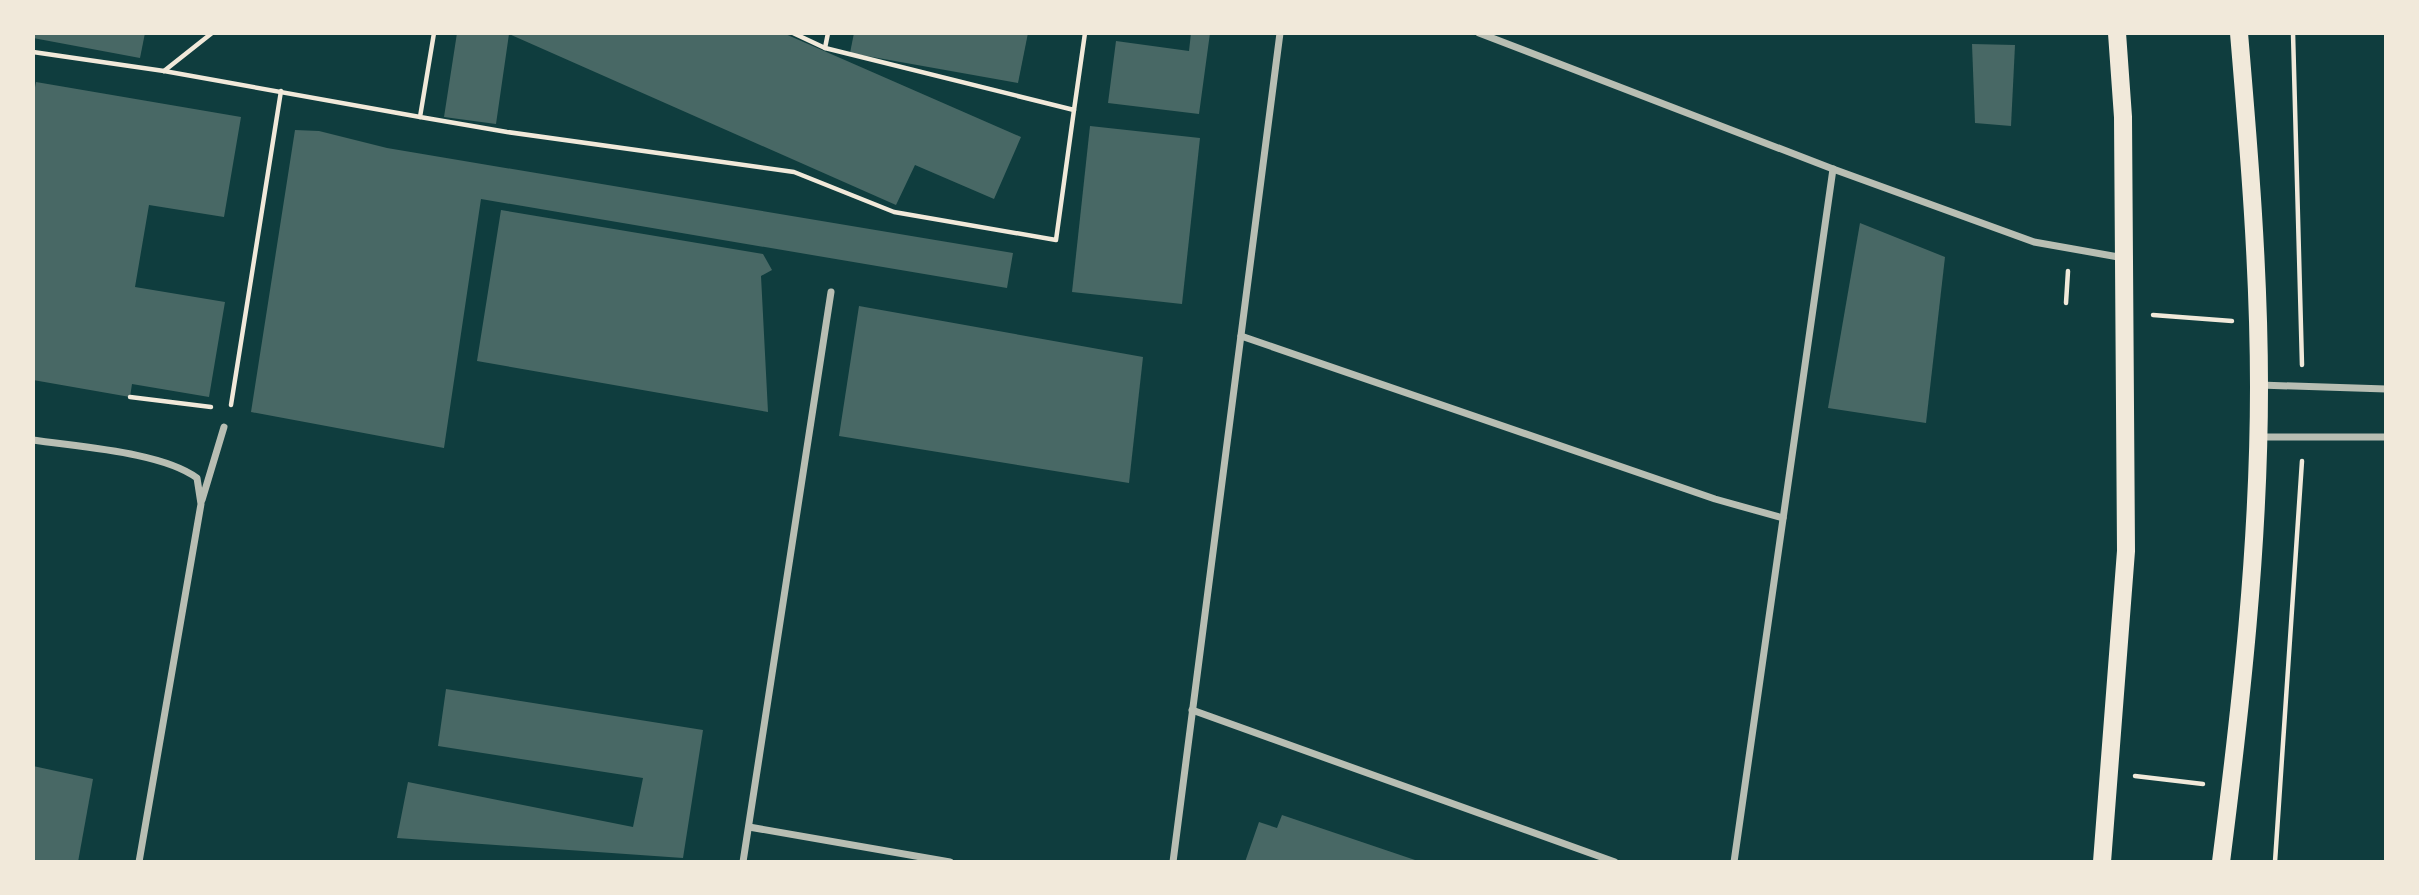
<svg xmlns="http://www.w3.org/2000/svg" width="2419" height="895" font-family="Jost,sans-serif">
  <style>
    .building { fill: #486865 }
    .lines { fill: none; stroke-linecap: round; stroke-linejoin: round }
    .path { stroke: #f1e9da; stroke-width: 4.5 }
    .minor { stroke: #b8beb3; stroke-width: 7 }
    .primary { stroke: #f1e9da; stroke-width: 18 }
  </style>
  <rect width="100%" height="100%" fill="#0f3d3e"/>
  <g class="building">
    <polygon points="33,33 145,33 140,58 33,38"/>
    <polygon points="457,33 783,33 1021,137 994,199 915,165 896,205 509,34 496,124 444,117"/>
    <polygon points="854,33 1028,33 1018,83 850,53"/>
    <polygon points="1191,33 1210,33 1199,114 1108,103 1116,41 1189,51"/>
    <polygon points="1972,44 2015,45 2011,126 1975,123"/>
    <polygon points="36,82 241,117 224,217 149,205 135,287 225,302 209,397 132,384 130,397 33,380 33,98"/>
    <polygon points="1090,126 1200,138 1182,304 1072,292"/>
    <polygon points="295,130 319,131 387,148 1013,253 1007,288 481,199 444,448 251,412"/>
    <polygon points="501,210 763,254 772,270 761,276 768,412 477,361"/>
    <polygon points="1860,223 1945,257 1926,423 1828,408"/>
    <polygon points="859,306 1143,357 1129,483 839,436"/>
    <polygon points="446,689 703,730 683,858 397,838 408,782 633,827 643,778 438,746"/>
    <polygon points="33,766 93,779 78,862 33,862"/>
    <polygon points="1282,815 1418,861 1418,862 1245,862 1259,822 1277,828"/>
  </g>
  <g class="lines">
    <g class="path">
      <polyline points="434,33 420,117 507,132 794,172 894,212 1056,240 1074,110"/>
      <polyline points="793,33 825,48 1074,110 1085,33"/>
      <polyline points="2293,33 2302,365"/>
      <polyline points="825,48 828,33"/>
      <polyline points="33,52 164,71 420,117"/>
      <polyline points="164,71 212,33"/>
      <polyline points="2066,303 2068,271"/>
      <polyline points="2153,315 2232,321"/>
      <polyline points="130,397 211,407"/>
      <polyline points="231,405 281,91"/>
      <polyline points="2135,776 2203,784"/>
      <polyline points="2275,862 2302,461"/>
    </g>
    <g class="minor">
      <polyline points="1479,33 1833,169 2034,242 2124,258"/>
      <polyline points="1241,336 1715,499 1783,518"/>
      <polyline points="2260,385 2386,389"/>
      <polyline points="2259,437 2386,437"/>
      <path d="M 33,440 C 79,447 162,452 197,478 L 201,504 L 139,862"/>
      <polyline points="202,500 224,427"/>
      <polyline points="1192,710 1615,862"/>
      <polyline points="749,827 950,862"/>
      <polyline points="743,862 831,292"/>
      <polyline points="1173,862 1280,33"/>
      <polyline points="1734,862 1833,169"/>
    </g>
    <g class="primary">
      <polyline points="2102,862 2126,551 2123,117 2117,33"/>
      <path d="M 2221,862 C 2241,705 2259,546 2259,387 C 2259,269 2249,151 2239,33"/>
    </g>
  </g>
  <rect width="2419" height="895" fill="none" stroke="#f1e9da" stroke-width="70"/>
</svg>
